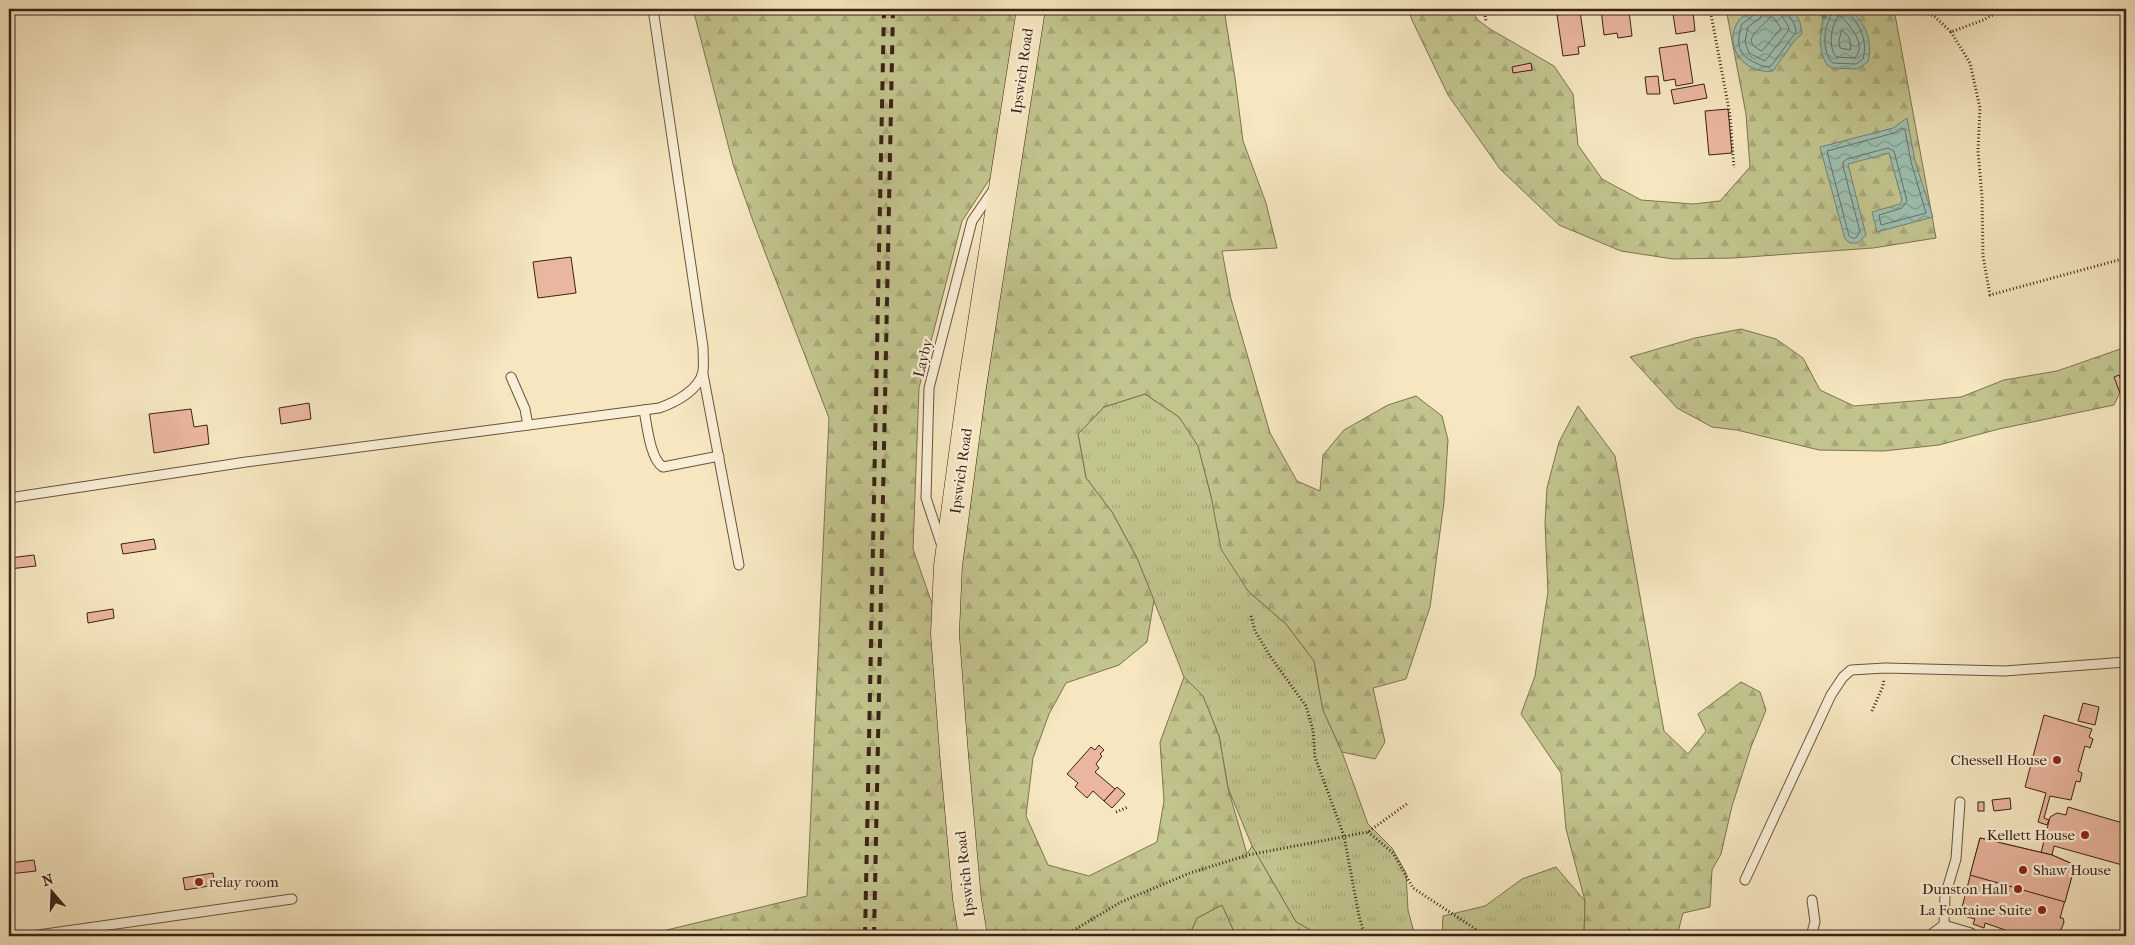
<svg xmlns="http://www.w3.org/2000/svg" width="2135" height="945" font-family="'IM FELL French Canon',serif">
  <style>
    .grass { fill: url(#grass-tufts); stroke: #7f7252 }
    .forest { fill: url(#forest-firs); stroke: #7f7252 }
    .water { fill: url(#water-waves); stroke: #768073 }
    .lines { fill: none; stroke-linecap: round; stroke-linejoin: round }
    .shore { stroke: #6c7064; stroke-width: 1 }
    .stream { stroke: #768073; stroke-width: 5 }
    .building { fill: #eab69f; stroke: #3c2116 }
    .service-casing { stroke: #6a5240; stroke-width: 11 }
    .trunk-casing { stroke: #3c2116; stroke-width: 29 }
    .path { stroke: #3c2116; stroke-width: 3; stroke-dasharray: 1 2.5; stroke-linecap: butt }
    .service { stroke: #f9efd6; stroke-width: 9 }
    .trunk { stroke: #f6e7c0; stroke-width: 28 }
    .rail { stroke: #3c2116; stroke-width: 4; stroke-dasharray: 9 9; stroke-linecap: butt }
    .poi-dot { fill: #8f2418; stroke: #f9efd6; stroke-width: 2 }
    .labels { text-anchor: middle; stroke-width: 4.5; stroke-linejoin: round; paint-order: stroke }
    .street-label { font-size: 15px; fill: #3c2116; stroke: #f9efd6 }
    .poi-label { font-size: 15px; fill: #3c2116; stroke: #f9efd6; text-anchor: end }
  </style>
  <defs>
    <pattern id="grass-tufts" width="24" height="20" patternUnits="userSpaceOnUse" patternTransform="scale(1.25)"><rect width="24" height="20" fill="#c2c48e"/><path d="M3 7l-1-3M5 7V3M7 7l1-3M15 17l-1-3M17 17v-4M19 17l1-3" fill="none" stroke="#a8a87a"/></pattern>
    <pattern id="forest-firs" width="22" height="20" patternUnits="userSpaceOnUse" patternTransform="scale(1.25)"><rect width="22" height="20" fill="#c2c48e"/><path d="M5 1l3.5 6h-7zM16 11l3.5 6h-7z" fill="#a8a87a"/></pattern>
    <pattern id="water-waves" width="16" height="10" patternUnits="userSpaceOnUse" patternTransform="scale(1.25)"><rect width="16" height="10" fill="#9dc0b1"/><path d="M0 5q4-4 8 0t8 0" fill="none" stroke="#819c8f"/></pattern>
  </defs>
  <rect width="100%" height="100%" fill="#f6e7c0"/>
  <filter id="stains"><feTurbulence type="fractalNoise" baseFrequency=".004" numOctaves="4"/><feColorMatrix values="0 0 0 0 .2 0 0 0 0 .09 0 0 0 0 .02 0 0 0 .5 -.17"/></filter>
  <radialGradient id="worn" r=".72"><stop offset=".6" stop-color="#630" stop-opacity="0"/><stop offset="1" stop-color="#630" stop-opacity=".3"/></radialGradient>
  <g class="grass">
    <polygon points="1145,394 1179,417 1198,445 1211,496 1248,591 1286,624 1314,661 1323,710 1342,752 1368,824 1392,848 1406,873 1408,910 1415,936 1321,936 1296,922 1252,846 1228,788 1219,736 1203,696 1184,677 1137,558 1112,512 1086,478 1078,434 1104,407"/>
    <polygon points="1556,867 1585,901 1584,936 1442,936 1443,916 1485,906 1522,879"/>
    <polygon points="1222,905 1236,936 1189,936 1197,918"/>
  </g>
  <g class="forest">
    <polygon points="693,9 1020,9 997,168 962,221 919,388 913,549 937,618 965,936 642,936 807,896 829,418 753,221 733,164"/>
    <polygon points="1041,9 1224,9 1235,78 1243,141 1266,203 1277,248 1222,251 1231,299 1270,433 1297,481 1320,491 1323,455 1344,430 1388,405 1416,396 1442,416 1448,440 1444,502 1430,607 1406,679 1373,688 1385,742 1375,759 1342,752 1323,710 1314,661 1286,624 1248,591 1221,549 1211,496 1198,446 1179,417 1145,394 1104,407 1078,434 1086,478 1112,512 1137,558 1154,600 1147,642 1119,665 1066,683 1049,714 1033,758 1026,816 1048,865 1089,876 1157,842 1164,801 1160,742 1184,677 1203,696 1219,736 1228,788 1247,854 1252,846 1296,922 1321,936 1236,936 1222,905 1197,918 1189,936 981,936 953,614"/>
    <polygon points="1408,9 1470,9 1479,21 1490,29 1554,66 1573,94 1578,145 1602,179 1641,200 1693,204 1720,201 1750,167 1746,114 1726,9 1894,9 1936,238 1873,248 1734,258 1673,259 1621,251 1559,225 1500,169 1448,95 1412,20"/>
    <polygon points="1741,329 1776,339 1803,358 1820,390 1854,406 1961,397 2004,380 2057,371 2126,347 2126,379 2114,405 1999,429 1939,445 1883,451 1819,450 1737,430 1712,427 1677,408 1630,357 1695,338"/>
    <polygon points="1578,406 1615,456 1664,731 1688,754 1706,731 1698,714 1741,682 1760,692 1766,710 1751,747 1732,806 1721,854 1712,870 1710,907 1683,913 1677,936 1584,936 1585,901 1566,829 1561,773 1521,714 1535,676 1548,592 1545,523 1547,488 1559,442"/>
  </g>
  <g class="water">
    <path d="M 1755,9 C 1767,9 1792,5 1798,18 C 1801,22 1801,29 1802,34 L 1795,40 L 1773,71 C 1745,75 1721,46 1739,20 C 1743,15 1750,12 1755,9 Z"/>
    <path d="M 1830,9 L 1849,9 C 1866,23 1873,41 1868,62 L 1857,69 L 1832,68 L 1827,65 L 1822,55 L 1820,41 L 1823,19 Z"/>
    <polygon points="1907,118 1915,161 1933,217 1877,232 1872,212 1900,204 1902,200 1889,153 1848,164 1866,235 1858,243 1850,243 1845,239 1820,147 1893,128"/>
  </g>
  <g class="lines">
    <g class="shore">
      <path d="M 1757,9 L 1755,14 L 1742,24 C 1736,43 1737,55 1756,63 C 1762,66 1765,68 1771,66 L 1796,32 C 1795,20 1787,16 1786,9"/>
      <path d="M 1763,9 L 1760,18 L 1748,27 L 1745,42 L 1749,53 L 1765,61 L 1789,30 C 1788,21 1780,18 1780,9"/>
      <path d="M 1834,9 C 1833,14 1831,15 1829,20 C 1823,32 1823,55 1833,63 L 1856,64 L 1863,59 C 1867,45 1863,30 1853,18 C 1849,14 1847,14 1846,9"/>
      <path d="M 1838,16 L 1841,16 C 1850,26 1867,44 1855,58 L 1836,57 C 1828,46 1831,27 1838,16 Z"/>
      <path d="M 1770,17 L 1773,17 L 1781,28 L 1762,51 C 1737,40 1763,28 1770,17 Z"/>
      <polygon points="1842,30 1849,37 1851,47 1850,50 1840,48 1839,41"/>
      <polygon points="1902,128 1905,130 1911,162 1926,213 1881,225 1879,215 1902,208 1907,201 1894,151 1888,148 1847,159 1843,162 1843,166 1860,232 1856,238 1852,238 1849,236 1827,151 1894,133"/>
    </g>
    <polyline class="stream" points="1822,9 1824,17"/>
  </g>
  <g class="building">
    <polygon points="1601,9 1632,9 1632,11 1629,11 1632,36 1618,38 1617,33 1604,35"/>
    <polygon points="1580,11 1585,46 1578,47 1579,54 1563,56 1557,15"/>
    <polygon points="1693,11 1695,31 1676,34 1673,14"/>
    <polygon points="1687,44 1693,83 1676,86 1675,79 1664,81 1659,48"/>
    <polygon points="1531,63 1532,70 1513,73 1512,67"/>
    <polygon points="1658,76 1660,94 1647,94 1645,77"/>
    <polygon points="1704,84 1707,98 1674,104 1671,90"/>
    <polygon points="1728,109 1732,153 1709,155 1705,111"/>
    <polygon points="571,257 576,293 538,298 533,262"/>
    <polygon points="2119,375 2126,393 2126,405 2125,406 2114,377"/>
    <polygon points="309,403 311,419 281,424 279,408"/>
    <polygon points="191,409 194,427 207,425 209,444 154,453 149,414"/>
    <polygon points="154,539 156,549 123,554 121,544"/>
    <polygon points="34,555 36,566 9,569 9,558"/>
    <polygon points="113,609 114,618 88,623 87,613"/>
    <polygon points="2083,703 2099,707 2095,725 2078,721"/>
    <polygon points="2044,715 2092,729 2089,737 2093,739 2090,748 2085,746 2078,771 2082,773 2080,782 2076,781 2071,800 2050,796 2044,818 2049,820 2047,825 2038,822 2046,793 2025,787"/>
    <polygon points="1099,745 1104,750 1100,754 1102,756 1096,764 1099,768 1095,772 1115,789 1104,801 1093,791 1087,798 1075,787 1078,783 1067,774 1091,747 1095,750"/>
    <polygon points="1117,787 1125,794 1112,808 1104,801"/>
    <polygon points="2010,798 2011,809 1994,811 1992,800"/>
    <rect x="1978" y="802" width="6" height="9"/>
    <polygon points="2068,807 2126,824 2126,866 2054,846 2052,855 2041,853 2050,817 2057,813 2066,815"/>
    <polygon points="1980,838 2052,855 2075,865 2060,918 2063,918 2064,922 2061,930 2056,931 2055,936 2003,936 2005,930 1985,923 1984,928 1973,924 1975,919 1960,915"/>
    <polygon points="1980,838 2052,855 2075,865 2065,902 1970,875"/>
    <polygon points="34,860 36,871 9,874 9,863"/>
    <polygon points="213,873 215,885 185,890 183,878"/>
  </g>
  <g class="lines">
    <g class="service-casing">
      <g id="service">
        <polyline points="703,374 739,565"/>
        <polyline points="511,377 525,409 528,425"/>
        <path d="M 644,410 C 647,425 650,459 663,467 L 719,456"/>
        <path d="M 9,498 L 246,462 L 659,408 C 674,403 700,390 703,371 C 704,364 703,355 703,347 L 653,9"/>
        <polyline points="942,546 926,498 929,388 972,221 994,189"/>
        <polyline points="1745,880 1831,695 1843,677 1851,670 1885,668 2005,671 2126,662"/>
        <polyline points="1944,925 1945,896 1956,859 1960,802"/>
        <polyline points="31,936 292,899"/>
        <polyline points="1811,936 1815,922 1812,900"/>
        <polyline points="1929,936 1944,925 1971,933 1973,936"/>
      </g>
    </g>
    <g class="trunk-casing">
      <polyline id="trunk" points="973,936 967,899 954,754 945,634 948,566 972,387 1031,9"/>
    </g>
    <g class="path">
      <polyline points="1484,9 1486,21"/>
      <polyline points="1710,9 1730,115 1734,168"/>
      <polyline points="1915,9 1934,16 1951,32 1983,20 2003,9"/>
      <polyline points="1951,32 1970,63 1980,108 1978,151 1982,197 1983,256 1990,295 2126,258"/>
      <polyline points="1251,616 1255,631 1270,656 1306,706 1313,730 1315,757 1344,836 1359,916 1365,936"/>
      <polyline points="2123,673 2126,689"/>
      <polyline points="1872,711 1883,686 1884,679"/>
      <polyline points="1116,812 1128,807"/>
      <polyline points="1368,832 1393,853 1413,888 1474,928 1483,936"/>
      <polyline points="1064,936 1121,902 1190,873 1248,855 1368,832 1408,803"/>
    </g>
    <use href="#service" class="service"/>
    <use href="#trunk" class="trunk"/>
    <g class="rail">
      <polyline points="865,936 884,9"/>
      <polyline points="874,936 893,9"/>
    </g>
  </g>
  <g class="poi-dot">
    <circle cx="2057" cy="760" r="5"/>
    <circle cx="2085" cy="835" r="5"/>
    <circle cx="2023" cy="870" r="5"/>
    <circle cx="199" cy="882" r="5"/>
    <circle cx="2018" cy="889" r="5"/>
    <circle cx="2042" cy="910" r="5"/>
  </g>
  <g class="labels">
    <g class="street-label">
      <text transform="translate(1022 71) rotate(-82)" y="5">Ipswich Road</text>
      <text transform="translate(923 358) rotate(-76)" y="5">Layby</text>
      <text transform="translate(961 471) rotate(-82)" y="5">Ipswich Road</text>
      <text transform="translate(965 874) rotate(-96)" y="5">Ipswich Road</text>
    </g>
    <g class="poi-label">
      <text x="2047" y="765">Chessell House</text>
      <text x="2075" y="840">Kellett House</text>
      <text x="2033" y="875" text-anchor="start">Shaw House</text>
      <text x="209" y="887" text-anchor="start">relay room</text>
      <text x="2008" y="894">Dunston Hall</text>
      <text x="2032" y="915">La Fontaine Suite</text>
    </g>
  </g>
  <rect width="2135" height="945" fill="none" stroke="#f6e7c0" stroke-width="30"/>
  <rect x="10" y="10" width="2115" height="925" fill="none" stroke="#3c2116" stroke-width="2.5"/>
  <rect x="15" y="15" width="2105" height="915" fill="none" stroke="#3c2116"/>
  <g transform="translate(52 892) rotate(341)" stroke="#f9efd6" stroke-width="4" paint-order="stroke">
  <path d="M0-4L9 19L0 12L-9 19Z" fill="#3c2116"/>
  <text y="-8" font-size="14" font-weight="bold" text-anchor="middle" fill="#3c2116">N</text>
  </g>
  <rect width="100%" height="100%" filter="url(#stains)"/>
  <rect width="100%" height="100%" fill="url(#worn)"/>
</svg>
